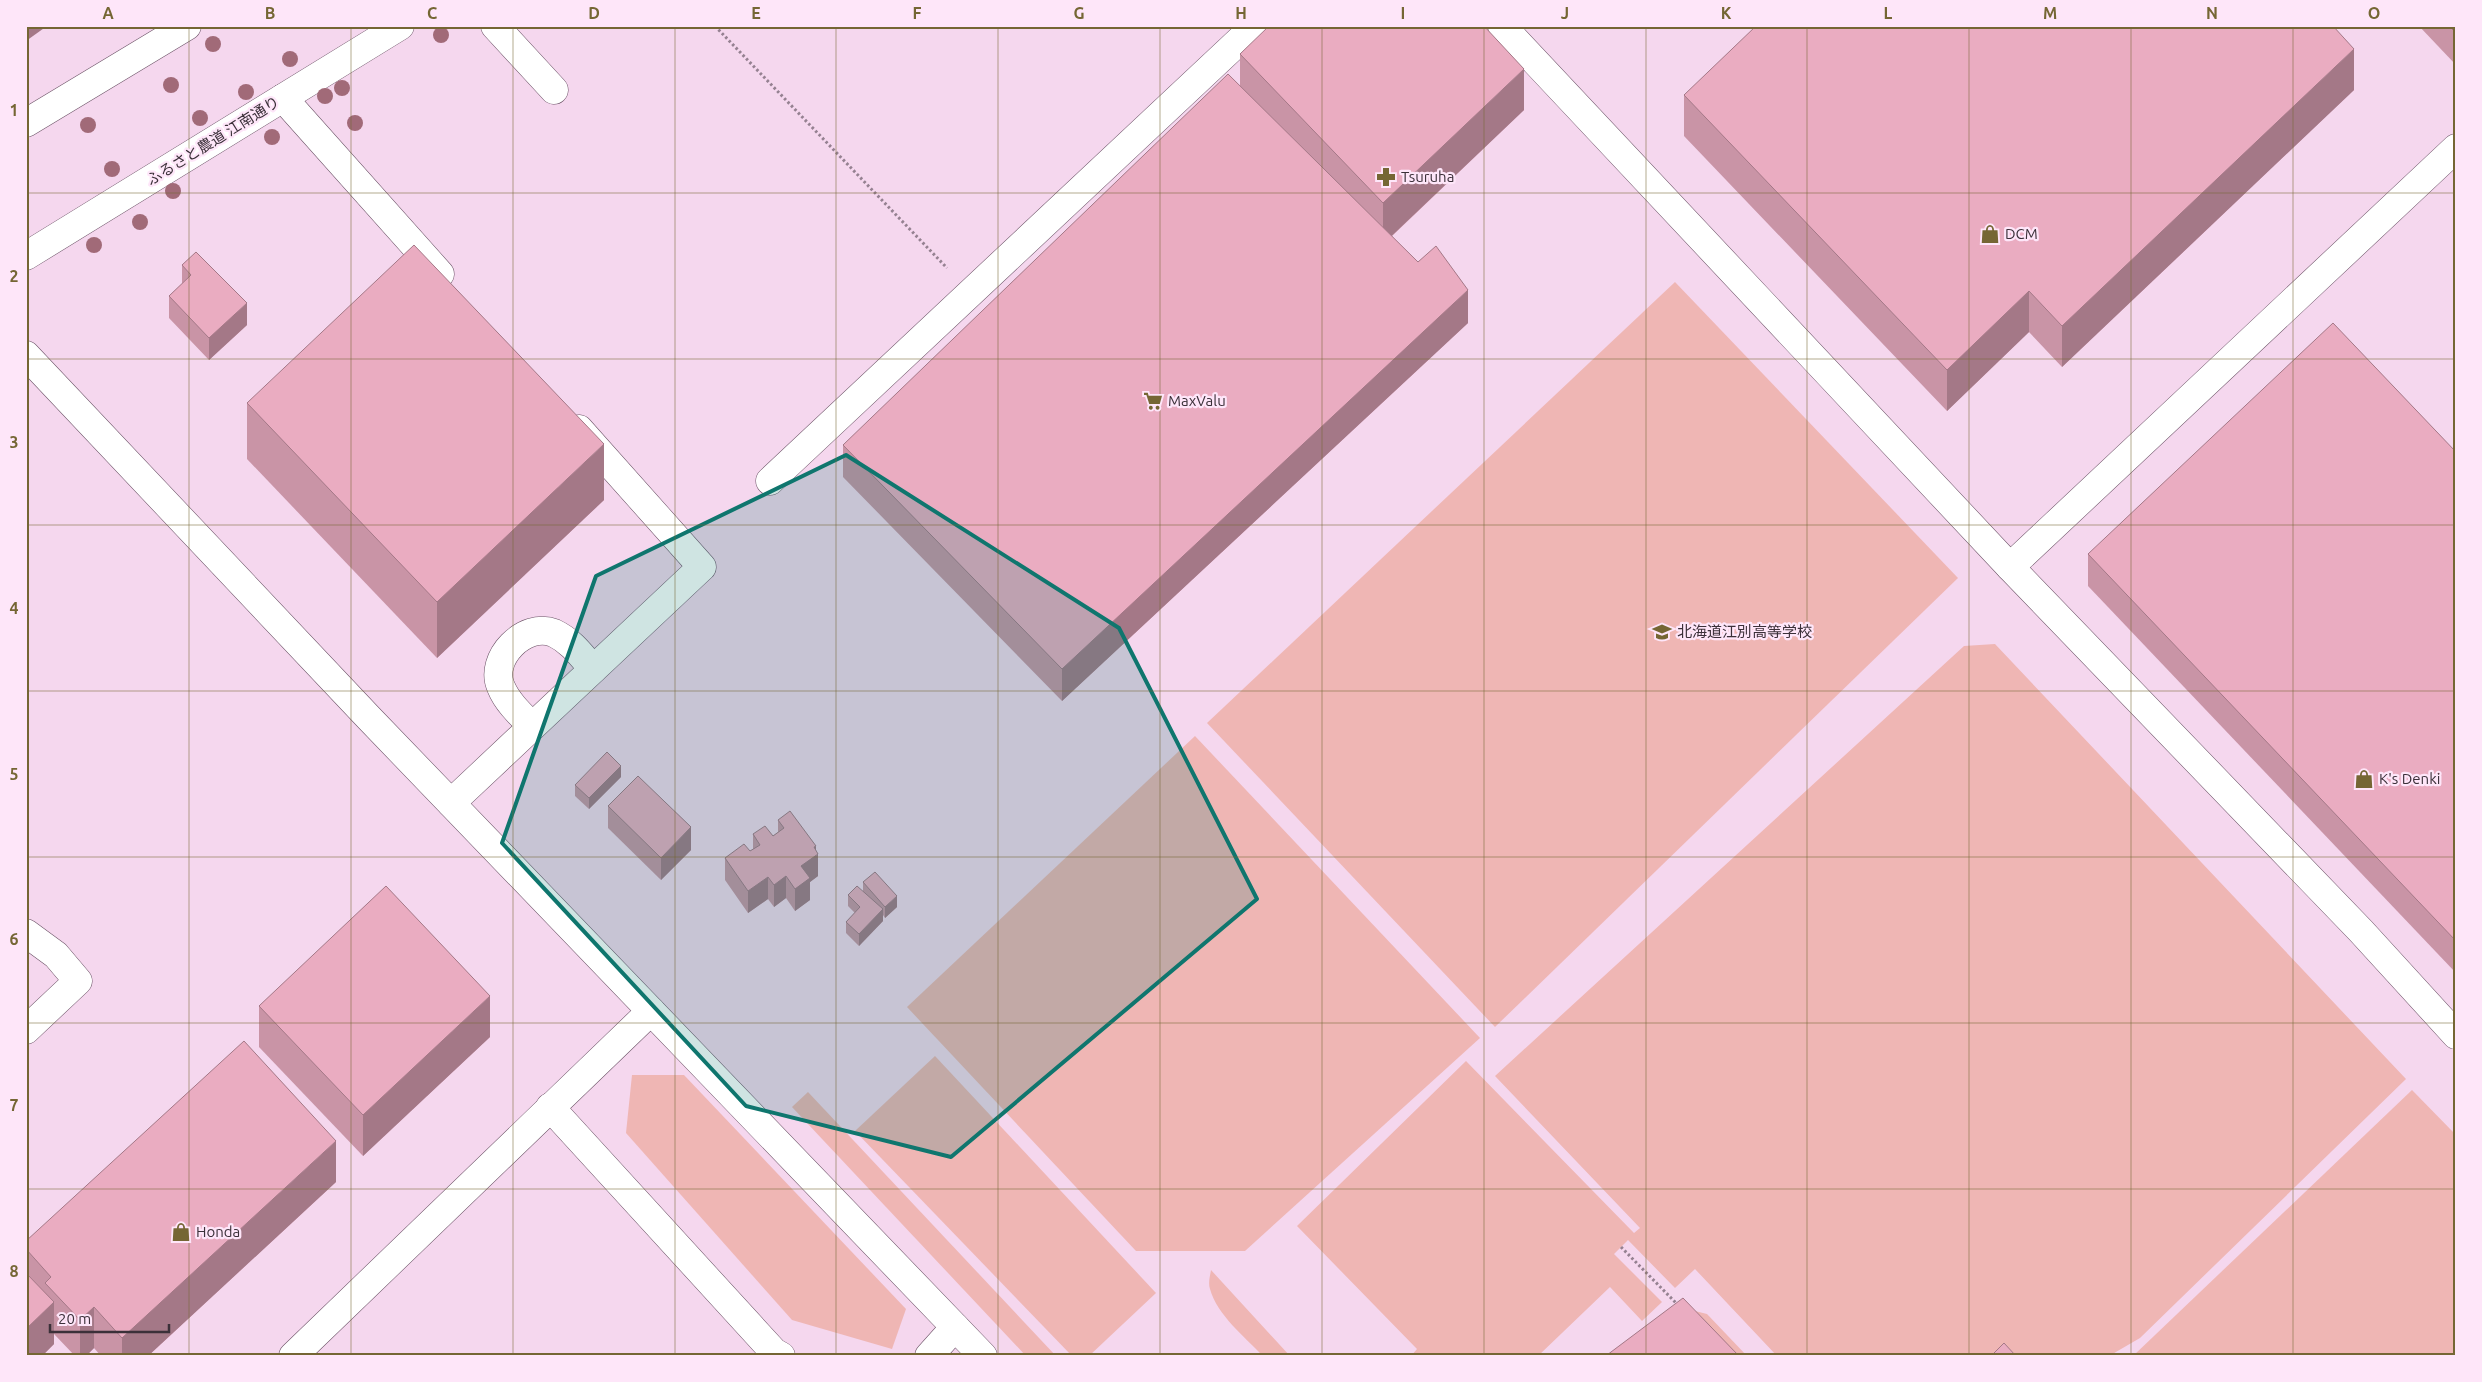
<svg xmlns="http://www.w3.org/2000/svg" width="2482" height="1382" font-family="Ubuntu,'Noto Sans JP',sans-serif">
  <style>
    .green { fill: #efb6b4 }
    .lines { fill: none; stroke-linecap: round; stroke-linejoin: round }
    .minor-casing { stroke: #6b5266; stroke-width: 29 }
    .path { stroke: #958191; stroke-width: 3; stroke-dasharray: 2.5 2.5; stroke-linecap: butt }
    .minor { stroke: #fff; stroke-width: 28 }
    .tree { fill: #a16a78 }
    .wall { fill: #c994a6 }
    .shaded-wall { fill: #a47887 }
    .building { fill: #eaacc1; stroke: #a47887 }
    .marked { fill: #0f766e; fill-opacity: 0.2; stroke: #0f766e; stroke-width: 4; stroke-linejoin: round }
    .grid { fill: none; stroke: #756634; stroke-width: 1; stroke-opacity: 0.55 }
    .labels { text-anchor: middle; stroke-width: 4.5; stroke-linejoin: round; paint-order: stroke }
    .street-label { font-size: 15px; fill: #3b3039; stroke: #fee6f9 }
    .poi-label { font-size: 15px; fill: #3b3039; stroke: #fee6f9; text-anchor: start }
    .neatline { fill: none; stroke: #756634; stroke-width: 2 }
    .grid-label { font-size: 16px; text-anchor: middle; font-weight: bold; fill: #756634 }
  </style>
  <rect width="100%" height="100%" fill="#f5d7ee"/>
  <g class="green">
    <polygon points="1675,282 1958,578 1495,1027 1207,723"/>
    <polygon points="1995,644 2406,1079 2140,1338 2109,1356 1777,1356 1695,1269 1675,1288 1628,1240 1614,1254 1662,1302 1642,1321 1610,1287 1538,1356 1411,1356 1417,1349 1297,1226 1466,1061 1634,1233 1640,1228 1495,1076 1964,646"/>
    <polygon points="1195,736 1480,1038 1245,1251 1136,1251 907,1007"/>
    <polygon points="935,1056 1156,1293 1089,1356 1072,1356 855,1131"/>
    <polygon points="632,1075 684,1075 906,1309 892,1349 792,1320 626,1133"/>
    <polygon points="2412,1090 2456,1135 2456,1356 2133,1356"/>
    <polygon points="808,1092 1056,1356 1026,1356 792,1107"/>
    <path d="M 1211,1270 L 1290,1356 L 1263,1356 C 1245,1337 1217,1315 1210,1289 C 1208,1283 1210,1276 1211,1270 Z"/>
    <polygon points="1691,1310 1707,1314 1747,1356 1642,1356"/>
  </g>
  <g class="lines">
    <g class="minor-casing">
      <g id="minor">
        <polyline points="495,26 554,90"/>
        <polyline points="1502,26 2010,567 2361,931 2456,1035"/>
        <polyline points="283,98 440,274"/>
        <polyline points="26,123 187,26"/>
        <polyline points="26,256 400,26"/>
        <polyline points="26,355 369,718 983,1356"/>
        <polyline points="770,481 1255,26"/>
        <polyline points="2010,567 2456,148"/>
        <path d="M 532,726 C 521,715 507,702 501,687 C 488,659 525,621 554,633 C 571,641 581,655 593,669"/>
        <polyline points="451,803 702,567 579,429"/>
        <polyline points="26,933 56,955 78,981 26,1030"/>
        <polyline points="550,1107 774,1352 781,1356"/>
        <polyline points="293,1356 651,1011"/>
        <polyline points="929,1356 955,1327"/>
      </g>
    </g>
    <g class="path">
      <polyline points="715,26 947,268"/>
      <polyline points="1621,1247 1678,1305"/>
    </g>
    <use href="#minor" class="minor"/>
  </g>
  <g class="tree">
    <circle cx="441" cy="35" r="8"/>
    <circle cx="213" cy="44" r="8"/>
    <circle cx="290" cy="59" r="8"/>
    <circle cx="171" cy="85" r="8"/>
    <circle cx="342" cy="88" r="8"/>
    <circle cx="246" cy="92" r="8"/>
    <circle cx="325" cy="96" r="8"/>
    <circle cx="200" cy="118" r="8"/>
    <circle cx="355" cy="123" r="8"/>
    <circle cx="88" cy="125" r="8"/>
    <circle cx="272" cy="137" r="8"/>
    <circle cx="112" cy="169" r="8"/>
    <circle cx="173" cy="191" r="8"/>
    <circle cx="140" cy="222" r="8"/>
    <circle cx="94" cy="245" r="8"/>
  </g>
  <g class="wall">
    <polygon points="2419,26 2456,26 2456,65"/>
    <polygon points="1240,54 1524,110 1392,236 1468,323 1062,701 843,477 843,445 1240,86"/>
    <polygon points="2354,90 2062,367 2029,332 1947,411 1684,136 1684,95"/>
    <polygon points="182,265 247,325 209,360 169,318 169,296 182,284"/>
    <polygon points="247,403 604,500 437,658 247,459"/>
    <polygon points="2456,452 2456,973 2088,586 2088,554"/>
    <polygon points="621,777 589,809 575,796 575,785"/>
    <polygon points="608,806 691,850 661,880 608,828"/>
    <polygon points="778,820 816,850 818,876 810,882 810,900 795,911 786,898 774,907 768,899 748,913 725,880 725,858 750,851 753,849 753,834 773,836 778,832"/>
    <polygon points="863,882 897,907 885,918 883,915 883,921 859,946 846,933 846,922 855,913 848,906 848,895 863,892"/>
    <polygon points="259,1006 490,1037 363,1156 259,1047"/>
    <polygon points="336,1182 148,1356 101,1356 94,1348 86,1356 75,1356 54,1334 54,1344 42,1356 26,1356 26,1241"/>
  </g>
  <g class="shaded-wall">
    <polygon points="26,26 47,26 26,41"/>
    <polygon points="2354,49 2354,90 2062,367 2062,326"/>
    <polygon points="1524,69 1524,110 1383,244 1383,203"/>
    <polygon points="1468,290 1468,323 1062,701 1062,669"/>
    <polygon points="2029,291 2029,332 1947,411 1947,370"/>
    <polygon points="247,303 247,325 209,360 209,338"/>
    <polygon points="604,444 604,500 437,658 437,602"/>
    <polygon points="621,766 621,777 589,809 589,798"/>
    <polygon points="691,827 691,850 661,880 661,858"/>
    <polygon points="816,846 816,856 818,854 818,876 810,882 810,900 795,911 795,889 801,866 814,847"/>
    <polygon points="786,876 786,898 774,907 774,885"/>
    <polygon points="768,877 768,899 748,913 748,891"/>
    <polygon points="897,896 897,907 885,918 885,907"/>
    <polygon points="883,909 883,921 859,946 859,934"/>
    <polygon points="490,996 490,1037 363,1156 363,1115"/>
    <polygon points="336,1141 336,1182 148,1356 122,1356 122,1338"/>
    <polygon points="54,1302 54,1344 42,1356 26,1356 26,1329"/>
    <polygon points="94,1307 94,1348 86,1356 80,1356 80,1320"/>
  </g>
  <g class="building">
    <polygon points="1269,26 1484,26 1524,69 1383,203 1240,54"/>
    <polygon points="1756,26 2333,26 2354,49 2062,326 2029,291 1947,370 1684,95"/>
    <polygon points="2449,26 2456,26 2456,33"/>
    <polygon points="1228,74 1418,262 1436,246 1468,290 1062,669 843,445"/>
    <polygon points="414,245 604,444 437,602 247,403"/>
    <polygon points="196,252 247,303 209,338 169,296 191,275 182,265"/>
    <polygon points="2333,323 2456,452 2456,941 2088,554"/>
    <polygon points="607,752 621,766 589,798 575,785"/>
    <polygon points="638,776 691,827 661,858 608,806"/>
    <polygon points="790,811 816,846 814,847 818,854 801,866 810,878 795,889 786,876 774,885 768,877 748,891 725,858 744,844 750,851 760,845 753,834 765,826 773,836 784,828 778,820"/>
    <polygon points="875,872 897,896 885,907 863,882"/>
    <polygon points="386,886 490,996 363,1115 259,1006"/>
    <polygon points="857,886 883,909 859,934 846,922 860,907 848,895"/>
    <polygon points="244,1041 336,1141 122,1338 94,1307 80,1320 45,1283 51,1277 26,1249 26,1241"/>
    <polygon points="26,1273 54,1302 26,1329"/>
    <polygon points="1683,1298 1739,1356 1606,1356 1607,1355"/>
    <polygon points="2004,1343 2016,1356 1991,1356"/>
  </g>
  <path class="marked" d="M 846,455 L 1119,628 L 1257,899 L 951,1157 L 746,1106 L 502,843 L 596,576 Z"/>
  <path class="grid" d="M 189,26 L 189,1356M 351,26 L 351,1356M 513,26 L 513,1356M 675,26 L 675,1356M 836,26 L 836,1356M 998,26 L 998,1356M 1160,26 L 1160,1356M 1322,26 L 1322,1356M 1484,26 L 1484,1356M 1646,26 L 1646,1356M 1807,26 L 1807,1356M 1969,26 L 1969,1356M 2131,26 L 2131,1356M 2293,26 L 2293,1356M 26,193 L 2456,193M 26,359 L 2456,359M 26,525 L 2456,525M 26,691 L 2456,691M 26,857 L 2456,857M 26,1023 L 2456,1023M 26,1189 L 2456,1189"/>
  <defs>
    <g id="pharmacy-bare" transform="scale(1.5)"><path d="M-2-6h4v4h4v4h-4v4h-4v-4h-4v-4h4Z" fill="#756634" stroke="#fee6f9" stroke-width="2.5" paint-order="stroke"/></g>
    <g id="shop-bare" transform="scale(1.5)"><path d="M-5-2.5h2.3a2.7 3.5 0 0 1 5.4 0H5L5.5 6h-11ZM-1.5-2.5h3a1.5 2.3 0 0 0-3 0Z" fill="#756634" stroke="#fee6f9" stroke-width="2.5" paint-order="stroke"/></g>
    <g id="supermarket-bare" transform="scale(1.5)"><path d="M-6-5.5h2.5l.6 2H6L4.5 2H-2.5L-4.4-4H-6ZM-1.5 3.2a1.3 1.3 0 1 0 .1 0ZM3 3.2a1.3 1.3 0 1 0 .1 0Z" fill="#756634" stroke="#fee6f9" stroke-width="2.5" paint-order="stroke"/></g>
    <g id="school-bare" transform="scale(1.5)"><path d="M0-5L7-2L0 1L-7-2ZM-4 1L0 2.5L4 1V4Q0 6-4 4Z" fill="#756634" stroke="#fee6f9" stroke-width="2.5" paint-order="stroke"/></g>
  </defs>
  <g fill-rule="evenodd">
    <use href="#pharmacy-bare" x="1386" y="177"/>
    <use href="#shop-bare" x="1990" y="234"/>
    <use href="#supermarket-bare" x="1153" y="401"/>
    <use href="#school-bare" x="1662" y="632"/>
    <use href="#shop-bare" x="2364" y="779"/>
    <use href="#shop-bare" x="181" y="1232"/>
  </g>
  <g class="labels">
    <g class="street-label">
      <text transform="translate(213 141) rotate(-32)" y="5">ふるさと農道 江南通り</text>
    </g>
    <g class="poi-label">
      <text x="1401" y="182">Tsuruha</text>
      <text x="2005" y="239">DCM</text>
      <text x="1168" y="406">MaxValu</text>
      <text x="1677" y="637">北海道江別高等学校</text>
      <text x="2379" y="784">K's Denki</text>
      <text x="196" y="1237">Honda</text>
    </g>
  </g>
  <rect width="2482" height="1382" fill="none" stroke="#fee6f9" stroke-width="55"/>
  <path d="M50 1324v8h119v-8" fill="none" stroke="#3b3039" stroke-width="2.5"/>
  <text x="58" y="1324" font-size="15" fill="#3b3039" stroke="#fee6f9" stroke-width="4" paint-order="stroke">20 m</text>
  <rect x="28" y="28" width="2426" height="1326" class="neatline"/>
  <g class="grid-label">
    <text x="108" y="19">A</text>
    <text x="270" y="19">B</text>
    <text x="432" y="19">C</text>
    <text x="594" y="19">D</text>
    <text x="756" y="19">E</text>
    <text x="917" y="19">F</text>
    <text x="1079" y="19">G</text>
    <text x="1241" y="19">H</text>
    <text x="1403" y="19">I</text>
    <text x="1565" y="19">J</text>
    <text x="1726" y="19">K</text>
    <text x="1888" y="19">L</text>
    <text x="2050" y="19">M</text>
    <text x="2212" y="19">N</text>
    <text x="2374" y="19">O</text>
    <text x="14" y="116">1</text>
    <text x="14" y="282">2</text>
    <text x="14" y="448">3</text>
    <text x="14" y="614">4</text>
    <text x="14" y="780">5</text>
    <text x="14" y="945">6</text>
    <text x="14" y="1111">7</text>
    <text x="14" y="1277">8</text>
  </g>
</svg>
